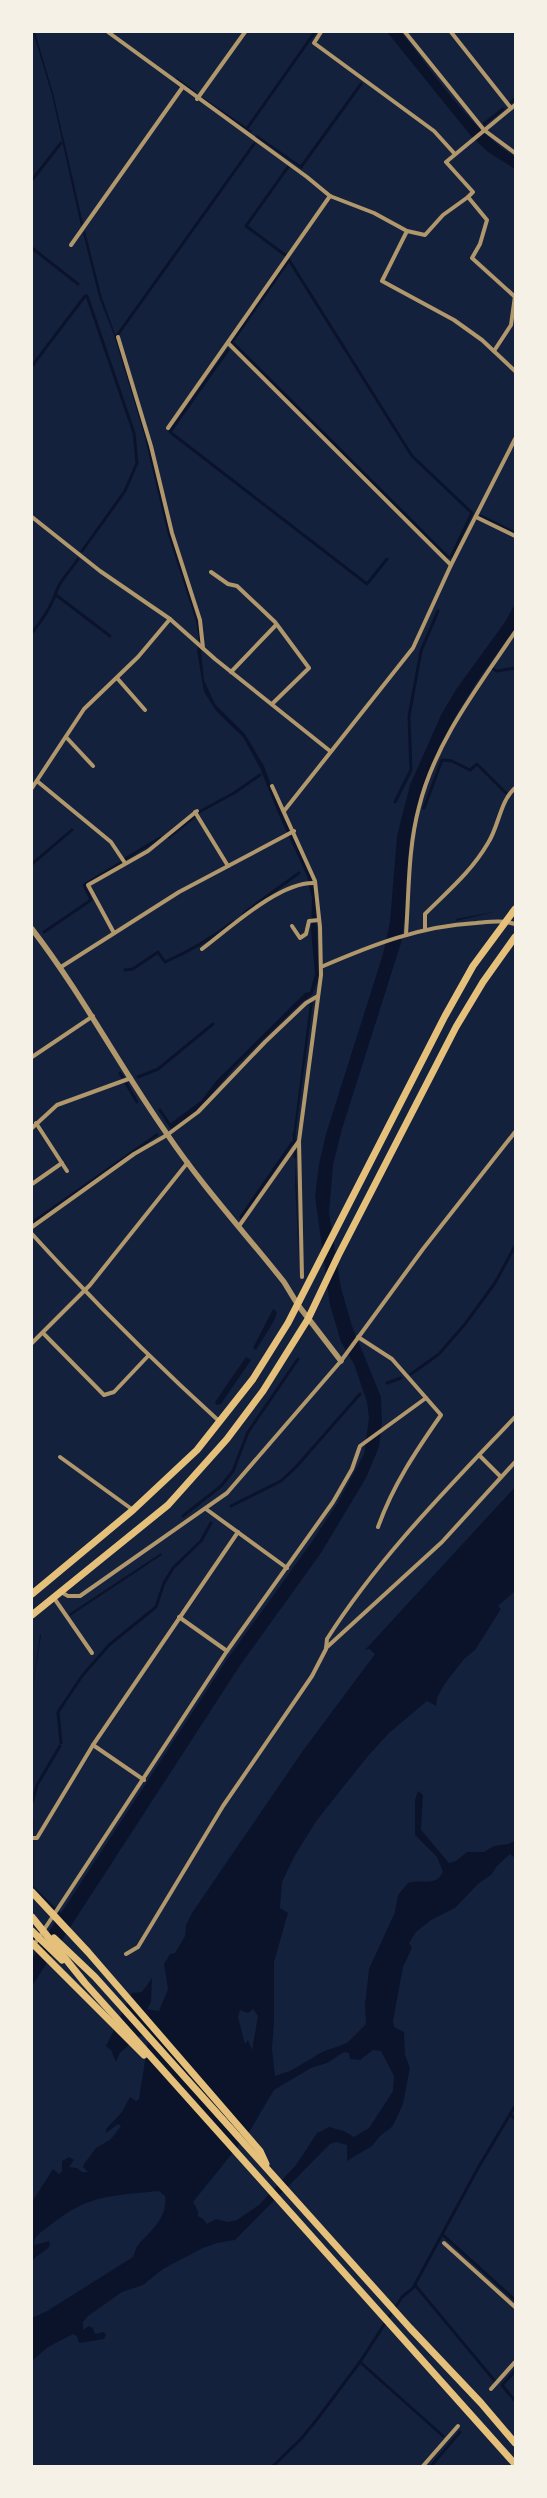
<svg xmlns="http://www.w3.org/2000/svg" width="547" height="2498" font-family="'Golos Text',sans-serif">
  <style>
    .water { fill: #0b132b; fill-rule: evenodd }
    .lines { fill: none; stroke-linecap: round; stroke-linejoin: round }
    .stream { stroke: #0b132b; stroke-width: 3 }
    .minor { stroke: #b1986c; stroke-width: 4 }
    .tertiary { stroke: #b1986c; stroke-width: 5.5 }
    .trunk { stroke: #e5c07b; stroke-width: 7 }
  </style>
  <rect width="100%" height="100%" fill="#14213d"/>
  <g class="water">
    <polygon points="33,32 35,32 53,93 83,223 81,226 52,95"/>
    <path d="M 387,32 L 401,32 C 435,74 469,128 515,157 L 515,169 L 488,152 L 471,136 Z"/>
    <polygon points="202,97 252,131 251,133 203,99"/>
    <polygon points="257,135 303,167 302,169 256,137"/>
    <polygon points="85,231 102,298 119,345 148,440 198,619 204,680 215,704 245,734 264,766 280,810 312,879 315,895 319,978 312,995 302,1002 234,1068 200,1108 171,1129 168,1125 201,1101 217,1080 305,993 310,992 315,974 311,930 312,899 307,876 278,813 260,768 243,737 217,712 204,692 197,651 199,640 196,621 168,535 144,434 114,335 99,297 83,233"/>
    <polygon points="515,604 515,628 476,683 454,719 423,787 410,837 406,908 401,943 342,1129 333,1165 329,1213 341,1288 352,1326 381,1397 382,1423 379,1447 366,1478 321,1553 241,1664 32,1986 32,1959 48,1933 226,1661 311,1543 337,1504 364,1454 369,1418 367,1402 354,1364 341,1342 330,1305 315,1196 319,1164 326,1134 383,954 390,922 397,836 410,785 442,713 457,688 505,622"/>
    <polygon points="72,828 74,830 32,866 32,862"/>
    <polygon points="498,911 456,921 456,919"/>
    <polygon points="313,1002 295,1137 293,1137 310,1003"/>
    <polygon points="157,1133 159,1135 32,1224 32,1221"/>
    <polygon points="296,1153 296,1166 299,1264 295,1183"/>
    <polygon points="273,1309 277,1312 274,1321 256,1350 253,1348"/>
    <polygon points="246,1357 251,1360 221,1404 216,1405 215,1402"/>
    <path d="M 515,1487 L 515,1591 L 498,1606 L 501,1609 L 475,1650 L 464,1659 L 444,1685 L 437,1698 L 436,1706 L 427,1701 L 389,1733 L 368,1756 L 317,1820 L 295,1855 L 282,1882 L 280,1908 L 288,1913 L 274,1962 L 274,2022 L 272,2049 L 275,2076 L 290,2071 L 322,2052 L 347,2043 L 366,2024 L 365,2005 L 369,1969 L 395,1912 L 398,1895 L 408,1883 C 422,1878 435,1888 443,1872 L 437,1857 L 415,1835 L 415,1800 L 418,1791 L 423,1795 L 421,1830 L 449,1863 L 456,1861 L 467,1852 L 484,1852 L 494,1846 L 508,1844 L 515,1841 L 515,1858 L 510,1854 L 497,1866 L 491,1875 L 479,1883 L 455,1908 L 431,1920 L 416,1932 L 409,1943 L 412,1948 L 403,1967 L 393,2021 L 394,2027 L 404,2032 L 405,2055 L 410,2068 L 403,2104 L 393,2126 L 380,2136 L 372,2146 L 347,2161 L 347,2145 L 336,2142 L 330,2144 L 235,2240 L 217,2243 L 203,2248 L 163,2269 L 143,2285 L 122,2292 L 88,2316 L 83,2322 L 83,2330 L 89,2326 L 93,2328 L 95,2334 L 104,2332 L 106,2335 L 104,2339 L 79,2343 L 77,2336 L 73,2334 L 48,2347 L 32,2361 L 32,2318 L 47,2311 L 133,2257 C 135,2253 135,2249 138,2245 C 151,2230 168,2218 165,2196 L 159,2191 C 111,2196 88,2194 48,2227 C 42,2231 33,2237 34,2245 L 49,2241 L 50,2245 C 46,2253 37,2253 32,2262 L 32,2202 L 51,2172 L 53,2169 L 59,2174 L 62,2171 L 62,2161 L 69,2157 L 74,2160 L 69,2167 L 77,2168 L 82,2172 L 88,2172 L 83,2167 L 84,2164 L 96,2148 L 111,2139 L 121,2126 L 118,2124 L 106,2133 L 106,2129 L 122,2112 L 130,2097 L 136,2101 L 139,2099 L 148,2042 L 146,2034 L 138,2037 L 120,2053 L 116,2062 L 111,2050 L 106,2046 L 132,1993 L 142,1992 L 152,1978 L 151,2002 L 147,2009 L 159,2011 L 168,1989 L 164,1964 L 170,1954 L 175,1953 L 185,1936 L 186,1925 L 192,1913 L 302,1752 L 375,1654 L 369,1649 L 365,1650 ZM 253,2009 L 258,2016 L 252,2050 L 248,2040 L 245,2044 L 238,2017 L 240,2010 L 248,2013 ZM 373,2050 L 381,2051 L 394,2076 L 393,2091 L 369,2128 L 354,2137 L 344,2131 L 329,2127 L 317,2133 L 296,2165 L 259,2205 L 237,2220 L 228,2222 L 216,2219 L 207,2224 L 203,2219 L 198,2216 L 198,2211 L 193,2202 L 248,2134 L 274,2090 L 311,2068 L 327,2063 L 344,2052 L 349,2053 L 350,2059 L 360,2060 Z"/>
    <polygon points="161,1553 162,1555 150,1563 70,1616 69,1614"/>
    <polygon points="40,1634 41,1635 32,1694"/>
  </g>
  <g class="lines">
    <g class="stream">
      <polyline points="176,79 195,93"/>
      <polyline points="511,102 515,99"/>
      <polyline points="484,124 503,109"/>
      <polyline points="248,127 315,32"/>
      <polyline points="300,166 301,167 361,84"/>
      <polyline points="32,180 61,143"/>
      <polyline points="32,248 78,284"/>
      <polyline points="285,255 246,226 288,167"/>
      <polyline points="116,337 254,144"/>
      <polyline points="228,350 170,432 367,584 387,559"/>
      <polyline points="32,366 85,296"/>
      <polyline points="481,516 515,533"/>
      <polyline points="82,551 125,491 137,463 134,433 87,296"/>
      <polyline points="448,557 232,342 289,260 412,456 472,513 451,557"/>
      <polyline points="56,595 110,636"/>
      <path d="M 32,633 C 43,618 51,608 57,590 C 60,580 72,569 78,559"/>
      <polyline points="490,667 497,671 515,668"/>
      <polyline points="395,802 411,770 409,716 421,651 438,611"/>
      <polyline points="424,808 442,760 452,761 470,770 477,764 506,793"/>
      <polyline points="199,812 234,793 260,775"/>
      <polyline points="169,837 195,816"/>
      <polyline points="125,859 160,838"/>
      <polyline points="244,913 299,873"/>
      <polyline points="44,932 91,900 84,885 122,862"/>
      <path d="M 125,970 L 133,969 L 158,952 L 165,962 C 190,951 212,938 233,922"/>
      <polyline points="120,1073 137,1102"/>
      <polyline points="138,1077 158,1069 213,1024"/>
      <polyline points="160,1110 169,1124"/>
      <polyline points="294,1134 295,1157"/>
      <polyline points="241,1217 292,1143"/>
      <polyline points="411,1374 439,1354 465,1324 495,1283 515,1246"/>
      <polyline points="387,1383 401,1378"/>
      <polyline points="231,1506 281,1481 296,1467 360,1394"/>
      <polyline points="183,1516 221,1486 233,1471 248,1432 298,1359"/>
      <polyline points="61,1743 58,1712 82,1676 109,1645 156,1607 164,1583 173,1568 201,1541 211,1523"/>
      <polyline points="32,1803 37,1785 60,1746"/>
      <polyline points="32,1820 32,1887 63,1917"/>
      <polyline points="510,2114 515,2119"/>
      <polyline points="443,2235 515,2300"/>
      <polyline points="415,2285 494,2380"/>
      <polyline points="360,2362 443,2436"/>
      <polyline points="515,2371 502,2385 515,2401"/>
      <polyline points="273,2466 301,2439 318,2418 360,2362 402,2297 413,2288 478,2168 515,2106"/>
      <polyline points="431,2466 460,2432"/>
    </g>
    <g class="minor">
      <polyline points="108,32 307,177 330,196 374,213 407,231 425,235 443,215 468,197 487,220 480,244 472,258 514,296"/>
      <polyline points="321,32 314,43 434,131 454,153"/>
      <polyline points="405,32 484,130 515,153"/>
      <polyline points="451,32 511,108"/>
      <polyline points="197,99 245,32"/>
      <polyline points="468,197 473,192 446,162 515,105"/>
      <polyline points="407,231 382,281 454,320 482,340 515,371"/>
      <polyline points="71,245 182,88"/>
      <polyline points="118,337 151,446 172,533 200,620 203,648"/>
      <polyline points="228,343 451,565"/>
      <polyline points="494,351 511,325 515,296"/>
      <polyline points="168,428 330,196"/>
      <polyline points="32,517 100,571 170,619 215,659 330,751"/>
      <polyline points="476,517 515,536"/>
      <polyline points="211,572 228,584 237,586 275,622 309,668 272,704"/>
      <polyline points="231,672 276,625"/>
      <polyline points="117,678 145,710"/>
      <polyline points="66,737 93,766"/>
      <polyline points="37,781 111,842 125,863"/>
      <polyline points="272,786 315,881 320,927 321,975 299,1141 302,1277"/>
      <polyline points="32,788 84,709 138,657 170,619"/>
      <polyline points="284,811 413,648 451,565 515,439"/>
      <polyline points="195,812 228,866"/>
      <polyline points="292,926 300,938 306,934 309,921 319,920"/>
      <path d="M 425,929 L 425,914 C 449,890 471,872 488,843 C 499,826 500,801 515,788"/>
      <polyline points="114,933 88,885 148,851 197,811"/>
      <path d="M 406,934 C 409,892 408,848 419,807 C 435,742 478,687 515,632"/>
      <path d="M 202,949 C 230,928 280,881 315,883"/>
      <polyline points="61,967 179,892 294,831"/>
      <path d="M 321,967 C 372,945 420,926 476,923 C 489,922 502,920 515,924"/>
      <polyline points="32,1057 93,1016"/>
      <polyline points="36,1123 67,1171"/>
      <polyline points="32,1128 57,1105 131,1078"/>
      <polyline points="32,1184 62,1163"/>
      <polyline points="239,1226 299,1141"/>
      <polyline points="32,1227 134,1154 167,1135 198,1112 265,1042 306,1003 318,996"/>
      <path d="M 32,1234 C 92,1300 154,1362 220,1422"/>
      <polyline points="43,1333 104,1395 114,1392 148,1356"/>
      <path d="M 358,1337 L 392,1359 L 441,1415 C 416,1451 393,1485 378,1527"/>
      <polyline points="32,1343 90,1285 188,1162"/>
      <polyline points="479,1455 501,1477"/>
      <polyline points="60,1457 133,1510"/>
      <polyline points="206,1509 287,1568"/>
      <polyline points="61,1592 68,1596 80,1596 227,1493 341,1361 423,1249 515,1132"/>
      <polyline points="54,1598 92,1653"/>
      <polyline points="179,1617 227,1651"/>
      <polyline points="326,1648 442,1542 515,1462"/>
      <polyline points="93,1745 144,1780"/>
      <polyline points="32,1838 37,1838 93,1745 238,1532"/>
      <polyline points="32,1948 227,1651 333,1502 352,1469 360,1446 426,1398"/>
      <path d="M 126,1954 L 138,1947 L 223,1806 L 312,1676 L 326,1649 L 327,1639 C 379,1557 448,1488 515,1417"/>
      <polyline points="444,2243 515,2307"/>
      <polyline points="491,2389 515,2362"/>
      <polyline points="423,2466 458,2426"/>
    </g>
    <path class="tertiary" d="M 32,929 C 82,994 120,1067 167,1134 C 202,1186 245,1233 284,1282 L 298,1305 L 341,1361"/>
    <g class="trunk">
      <polyline points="32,1594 133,1510 197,1450 253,1379 288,1323 445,1016 473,966 515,909"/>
      <polyline points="32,1615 168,1505 227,1439 263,1391 308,1319 338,1256 456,1027 483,982 515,937"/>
      <polyline points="32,1892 88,1952 260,2151 266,2164"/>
      <polyline points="32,1917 85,1983 515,2464"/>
      <polyline points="32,1931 62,1960"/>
      <polyline points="54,1938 95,1977 410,2328 481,2403 515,2443"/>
      <polyline points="32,1943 144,2055"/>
    </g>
  </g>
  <rect width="547" height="2498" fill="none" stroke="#f6f1e7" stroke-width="66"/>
</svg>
